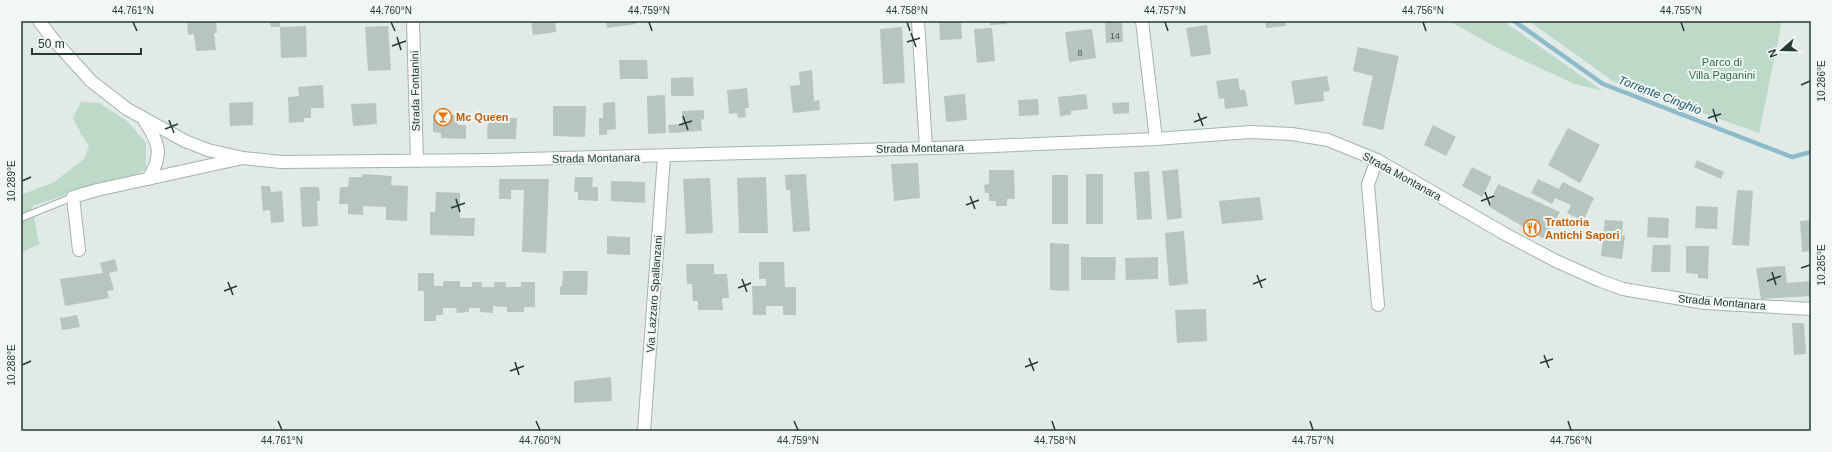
<svg xmlns="http://www.w3.org/2000/svg" width="1832" height="452" font-family="Arial,sans-serif">
  <style>
    .green { fill: #bbdac7 }
    .lines { fill: none; stroke-linecap: round; stroke-linejoin: round }
    .stream { stroke: #8dbbcb; stroke-width: 4.5 }
    .building { fill: #b7c5c0 }
    .lane-casing { stroke: #a4b1ae; stroke-width: 8 }
    .street-casing { stroke: #a4b1ae; stroke-width: 14 }
    .secondary-casing { stroke: #a1b5b0; stroke-width: 14 }
    .lane { stroke: #fff; stroke-width: 6 }
    .street { stroke: #fff; stroke-width: 12 }
    .secondary { stroke: #fff; stroke-width: 12 }
    .ticks { fill: none; stroke: #233936; stroke-width: 1.5 }
    .labels { text-anchor: middle; stroke-width: 4; stroke-linejoin: round; paint-order: stroke }
    .number-label { font-size: 9px; fill: #485c58 }
    .park-label { font-size: 11px; fill: #306d4e; stroke: #f1f7f5 }
    .street-label { font-size: 11px; fill: #233936; stroke: #f1f7f5 }
    .food-label { font-size: 11px; font-weight: bold; fill: #c56008; stroke: #f1f7f5; text-anchor: start }
    .water-label { font-size: 12px; font-style: italic; fill: #225b70; stroke: #f1f7f5 }
    .neatline { fill: none; stroke: #233936; stroke-width: 1.5 }
    .ticks-label { font-size: 10px; text-anchor: middle; fill: #233936 }
  </style>
  <rect width="100%" height="100%" fill="#e1eae7"/>
  <g class="green">
    <polygon points="1449,21 1503,21 1603,91 1575,84 1505,52"/>
    <polygon points="1529,21 1782,21 1759,133 1613,81"/>
    <polygon points="81,102 99,103 127,121 146,143 146,169 132,177 102,183 32,206 39,244 21,253 21,195 54,182 84,159 89,146 81,134 73,118"/>
  </g>
  <g class="lines">
    <polyline class="stream" points="1514,21 1603,84 1792,157 1811,152"/>
  </g>
  <g class="building">
    <polygon points="187,21 216,21 217,33 214,33 216,50 196,51 194,34 188,35"/>
    <polygon points="270,21 279,21 280,27 271,27"/>
    <polygon points="531,21 555,21 556,32 533,35"/>
    <polygon points="606,21 635,21 636,24 607,28"/>
    <polygon points="939,21 961,21 962,39 940,40"/>
    <polygon points="990,21 1007,21 1007,24 990,25"/>
    <polygon points="1105,21 1122,21 1123,42 1106,43"/>
    <polygon points="1265,21 1285,21 1286,26 1266,28"/>
    <polygon points="1207,25 1211,54 1191,57 1186,28"/>
    <polygon points="306,26 307,57 281,58 280,27"/>
    <polygon points="388,26 391,70 368,71 365,27"/>
    <polygon points="902,27 905,83 883,84 880,29"/>
    <polygon points="992,28 995,61 977,63 974,29"/>
    <polygon points="1092,29 1096,58 1069,62 1065,32"/>
    <polygon points="1358,47 1399,56 1383,130 1362,125 1373,76 1353,71"/>
    <polygon points="619,60 647,60 648,79 620,79"/>
    <polygon points="812,70 814,101 819,100 820,110 793,113 790,86 800,85 799,72"/>
    <polygon points="1327,76 1330,91 1323,92 1324,101 1295,105 1291,81"/>
    <polygon points="693,77 694,96 671,96 671,78"/>
    <polygon points="1238,78 1240,90 1245,90 1248,106 1225,109 1224,98 1219,99 1216,81"/>
    <polygon points="323,85 324,108 311,108 311,118 304,118 304,122 289,123 288,97 299,96 298,87"/>
    <polygon points="747,88 749,108 745,108 746,117 738,118 737,113 729,114 727,90"/>
    <polygon points="965,94 967,120 946,122 944,96"/>
    <polygon points="1086,94 1088,109 1071,111 1071,115 1060,116 1058,97"/>
    <polygon points="665,95 666,133 648,134 647,96"/>
    <polygon points="1038,99 1039,115 1019,116 1018,100"/>
    <polygon points="253,102 253,125 230,126 229,103"/>
    <polygon points="615,102 616,129 607,130 607,135 599,135 599,118 603,118 603,103"/>
    <polygon points="1129,102 1129,113 1113,114 1112,103"/>
    <polygon points="376,103 377,124 353,126 351,104"/>
    <polygon points="553,106 586,106 585,137 553,136"/>
    <polygon points="704,110 704,119 701,120 702,131 669,133 668,125 682,124 682,111"/>
    <polygon points="433,114 458,115 458,125 466,125 466,139 441,138 441,133 433,132"/>
    <polygon points="488,118 517,118 516,139 487,139"/>
    <polygon points="1433,125 1456,137 1446,156 1424,145"/>
    <polygon points="1568,128 1600,145 1580,183 1548,165"/>
    <polygon points="1697,160 1724,172 1721,179 1694,167"/>
    <polygon points="918,163 920,198 894,201 891,164"/>
    <polygon points="1472,167 1492,177 1482,197 1462,186"/>
    <polygon points="1178,169 1182,218 1167,220 1162,171"/>
    <polygon points="989,170 1014,170 1015,199 1007,199 1007,206 996,206 996,201 989,201 989,193 985,193 984,185 989,184"/>
    <polygon points="1149,171 1152,219 1137,220 1134,172"/>
    <polygon points="362,174 392,176 391,185 408,186 407,221 386,220 386,207 363,206 363,215 348,214 348,204 339,204 340,187 348,187 349,177 362,177"/>
    <polygon points="806,174 810,231 793,232 790,190 786,190 785,175"/>
    <rect x="1086" y="174" width="17" height="50"/>
    <rect x="1052" y="175" width="16" height="49"/>
    <polygon points="575,177 593,177 592,187 598,187 598,201 578,200 578,192 574,192"/>
    <polygon points="766,177 768,233 739,233 737,178"/>
    <polygon points="710,178 713,233 686,234 683,179"/>
    <polygon points="499,179 549,179 546,253 522,252 524,190 511,190 511,199 499,199"/>
    <polygon points="1538,179 1559,189 1563,182 1594,198 1583,221 1567,213 1571,205 1555,198 1552,204 1531,193"/>
    <polygon points="611,181 645,182 645,203 611,201"/>
    <polygon points="1498,184 1560,212 1544,239 1488,206"/>
    <polygon points="261,186 270,186 271,192 282,191 284,222 271,223 270,210 263,211"/>
    <polygon points="300,187 319,187 320,201 317,201 318,226 302,227"/>
    <polygon points="1737,190 1753,191 1749,246 1732,245"/>
    <polygon points="436,192 460,193 460,218 475,218 474,236 430,235 430,212 435,212"/>
    <polygon points="1260,197 1263,220 1222,224 1219,201"/>
    <polygon points="1696,206 1718,207 1717,229 1695,228"/>
    <polygon points="1648,217 1669,218 1668,238 1647,237"/>
    <polygon points="1605,220 1623,221 1622,235 1625,236 1622,259 1601,256"/>
    <polygon points="1811,220 1811,251 1802,252 1800,221"/>
    <polygon points="1184,231 1188,284 1169,286 1165,233"/>
    <polygon points="607,236 630,237 630,255 607,254"/>
    <polygon points="1050,243 1069,244 1069,291 1050,290"/>
    <polygon points="1653,245 1671,245 1670,272 1651,272"/>
    <polygon points="1686,246 1709,246 1708,279 1698,278 1698,274 1686,273"/>
    <polygon points="1081,257 1116,257 1115,280 1081,280"/>
    <polygon points="1158,257 1158,279 1126,280 1125,258"/>
    <polygon points="115,259 118,271 109,273 114,290 107,291 109,298 65,306 60,279 103,273 100,263"/>
    <polygon points="759,262 784,262 785,287 796,287 796,315 783,315 783,306 766,306 766,315 753,315 752,286 766,286 766,279 759,279"/>
    <polygon points="686,264 714,264 714,274 727,274 729,298 722,298 723,310 698,310 698,301 693,301 692,284 687,284"/>
    <polygon points="1785,266 1787,283 1811,281 1811,296 1761,299 1756,268"/>
    <polygon points="563,271 588,271 587,295 560,295 560,286 562,286"/>
    <polygon points="418,273 434,273 434,286 443,286 443,281 460,281 460,287 472,287 472,282 482,282 482,287 494,287 494,282 506,282 506,287 521,287 521,282 535,282 535,307 524,307 524,312 507,312 507,307 493,306 493,313 480,312 480,308 469,308 469,312 457,313 456,308 443,308 443,315 436,315 436,321 424,321 424,291 418,291"/>
    <polygon points="1206,309 1207,341 1177,343 1175,310"/>
    <polygon points="77,315 80,327 62,330 60,318"/>
    <polygon points="1792,323 1804,323 1806,354 1794,355"/>
    <polygon points="611,377 612,401 574,403 574,381"/>
  </g>
  <g class="lines">
    <g class="lane-casing">
      <polyline id="lane" points="21,218 73,197"/>
    </g>
    <g class="street-casing">
      <g id="street">
        <polyline points="413,21 417,161"/>
        <polyline points="918,21 926,148"/>
        <polyline points="1142,21 1156,139"/>
        <path d="M 144,120 C 159,142 164,155 148,179"/>
        <polyline points="1377,160 1368,184 1378,305"/>
        <polyline points="79,250 73,197 97,190 243,158"/>
        <polyline points="644,431 664,156"/>
      </g>
    </g>
    <g class="secondary-casing">
      <polyline id="secondary" points="39,21 52,38 91,81 127,109 185,141 208,150 243,158 281,162 493,160 968,147 1156,139 1250,132 1292,134 1328,140 1377,160 1505,234 1556,261 1601,281 1623,289 1705,303 1811,309"/>
    </g>
    <use href="#lane" class="lane"/>
    <use href="#street" class="street"/>
    <use href="#secondary" class="secondary"/>
  </g>
  <path class="ticks" d="M 133,22 L 137,31M 391,22 L 395,31M 649,22 L 652,31M 907,22 L 910,31M 1165,22 L 1168,31M 1423,22 L 1426,31M 1681,22 L 1684,31M 911,33 L 916,47M 397,37 L 401,50M 907,42 L 920,38M 392,46 L 406,41M 1801,85 L 1810,81M 1713,109 L 1717,122M 1198,113 L 1203,126M 683,116 L 688,130M 1708,118 L 1721,114M 169,120 L 174,133M 1194,122 L 1207,117M 679,125 L 692,121M 165,129 L 178,124M 22,181 L 31,177M 1485,192 L 1490,205M 970,196 L 975,209M 456,199 L 460,212M 1481,201 L 1494,196M 966,205 L 979,200M 451,208 L 465,203M 1801,268 L 1810,265M 1772,272 L 1776,285M 1257,275 L 1262,288M 742,279 L 747,292M 1767,281 L 1781,276M 228,282 L 233,295M 1253,284 L 1266,279M 738,288 L 751,283M 224,291 L 237,286M 1544,355 L 1549,368M 1029,358 L 1034,371M 515,362 L 519,375M 1540,363 L 1553,359M 22,365 L 31,361M 1025,367 L 1038,362M 510,371 L 524,366M 278,421 L 282,430M 536,421 L 540,430M 794,421 L 798,430M 1052,421 L 1055,430M 1310,421 L 1313,430M 1568,421 L 1571,430"/>
  <defs>
    <g id="bar-ring" transform="scale(0.9)"><circle r="9.5" fill="#f1f7f5" stroke="#e8710a" stroke-width="1.5"/><path d="M-6-5H6L.8 .8V4.5H3.5V6h-7V4.5H-.8V.8Z" fill="#e8710a"/></g>
    <g id="restaurant-ring" transform="scale(0.9)"><circle r="9.5" fill="#f1f7f5" stroke="#e8710a" stroke-width="1.5"/><path d="M-5-6h1v4h1v-4h1v4h1v-4h1v5L-1.5 .5V6h-2V.5L-5-1ZM5-6V6H3V1.5H1.5Q1.5-4 5-6Z" fill="#e8710a"/></g>
  </defs>
  <g fill-rule="evenodd">
    <use href="#bar-ring" x="443" y="117"/>
    <use href="#restaurant-ring" x="1532" y="228"/>
  </g>
  <g class="labels">
    <g class="number-label">
      <text x="1115" y="39">14</text>
      <text x="1080" y="56">8</text>
    </g>
    <g class="park-label">
      <text x="1722" y="66">Parco di<tspan x="1722" dy="13">Villa Paganini</tspan></text>
    </g>
    <g class="street-label">
      <text transform="translate(415 91) rotate(-91)" y="4">Strada Fontanini</text>
      <text transform="translate(920 148) rotate(-1)" y="4">Strada Montanara</text>
      <text transform="translate(596 158) rotate(-1)" y="4">Strada Montanara</text>
      <text transform="translate(1402 176) rotate(29)" y="4">Strada Montanara</text>
      <text transform="translate(654 294) rotate(-86)" y="4">Via Lazzaro Spallanzani</text>
      <text transform="translate(1722 302) rotate(5)" y="4">Strada Montanara</text>
    </g>
    <g class="food-label">
      <text x="456" y="121">Mc Queen</text>
      <text x="1545" y="226">Trattoria<tspan x="1545" dy="13">Antichi Sapori</tspan></text>
    </g>
    <g class="water-label">
      <text transform="translate(1660 95) rotate(21)" y="4">Torrente Cinghio</text>
    </g>
  </g>
  <rect width="1832" height="452" fill="none" stroke="#f1f7f5" stroke-width="44"/>
  <g transform="translate(1782 50) rotate(250)" stroke="#f1f7f5" stroke-width="3" paint-order="stroke">
  <path d="M0-3L7 15L0 10L-7 15Z" fill="#233936"/>
  <text y="-6" font-size="11" font-weight="bold" text-anchor="middle" fill="#233936">N</text>
  </g>
  <path d="M32 48v6h109v-6" fill="none" stroke="#233936" stroke-width="2"/>
  <text x="38" y="48" font-size="12" fill="#233936" stroke="#f1f7f5" stroke-width="3" paint-order="stroke">50 m</text>
  <rect x="22" y="22" width="1788" height="408" class="neatline"/>
  <g class="ticks-label">
    <text x="133" y="14">44.761°N</text>
    <text x="391" y="14">44.760°N</text>
    <text x="649" y="14">44.759°N</text>
    <text x="907" y="14">44.758°N</text>
    <text x="1165" y="14">44.757°N</text>
    <text x="1423" y="14">44.756°N</text>
    <text x="1681" y="14">44.755°N</text>
    <text transform="translate(1821 81) rotate(-90)" y="4">10.286°E</text>
    <text transform="translate(11 181) rotate(-90)" y="4">10.289°E</text>
    <text transform="translate(1821 265) rotate(-90)" y="4">10.285°E</text>
    <text transform="translate(11 365) rotate(-90)" y="4">10.288°E</text>
    <text x="282" y="444">44.761°N</text>
    <text x="540" y="444">44.760°N</text>
    <text x="798" y="444">44.759°N</text>
    <text x="1055" y="444">44.758°N</text>
    <text x="1313" y="444">44.757°N</text>
    <text x="1571" y="444">44.756°N</text>
  </g>
</svg>
